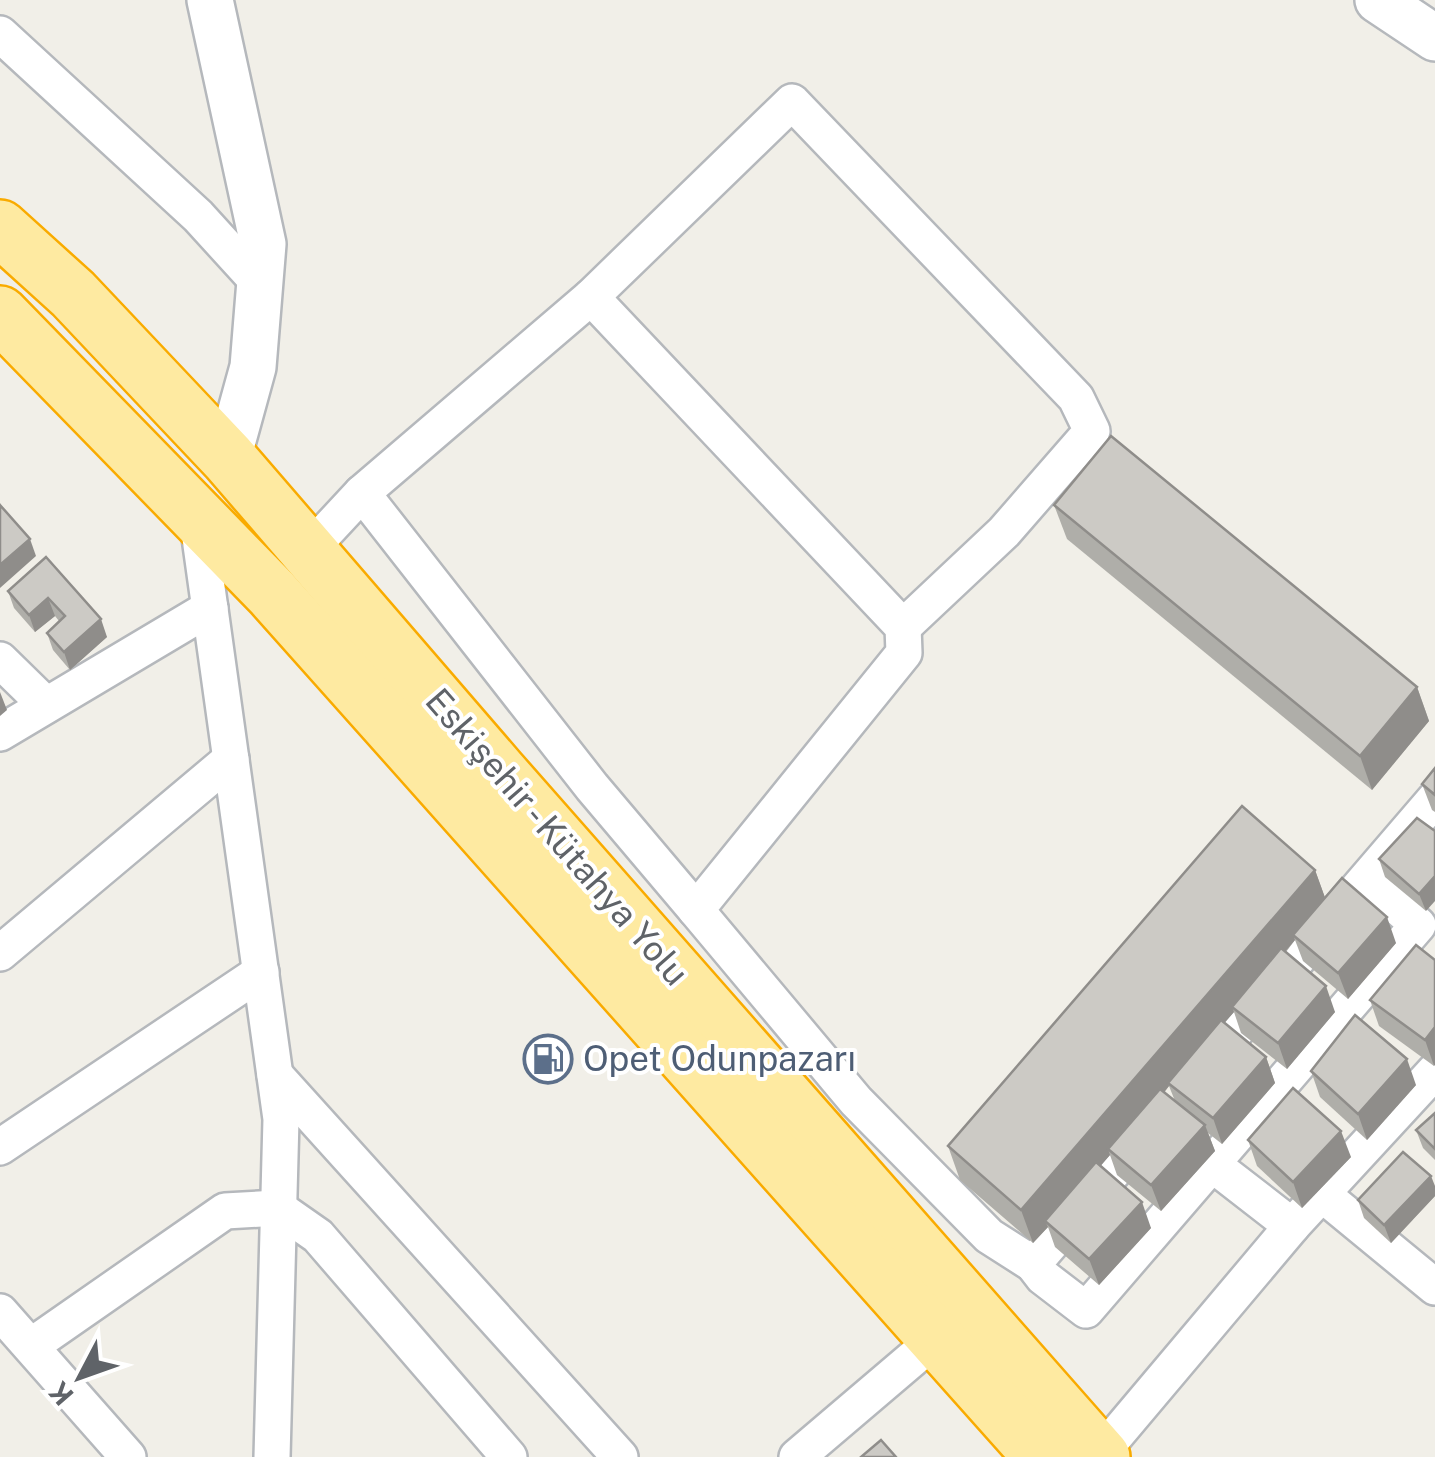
<svg xmlns="http://www.w3.org/2000/svg" width="1435" height="1457" font-family="'Public Sans',sans-serif">
  <style>
    .lines { fill: none; stroke-linecap: round; stroke-linejoin: round }
    .minor-casing { stroke: #b5b8bc; stroke-width: 40 }
    .tertiary-casing { stroke: #b5b8bc; stroke-width: 50 }
    .trunk-casing { stroke: #f9ab00; stroke-width: 60 }
    .minor { stroke: #fff; stroke-width: 35 }
    .tertiary { stroke: #fff; stroke-width: 45 }
    .trunk { stroke: #feeaa1; stroke-width: 55 }
    .wall { fill: #afaea9; fill-rule: evenodd }
    .shaded-wall { fill: #8f8d8a }
    .building { fill: #cccac5; stroke: #8f8d8a; stroke-width: 2.5 }
    .labels { text-anchor: middle; stroke-width: 8; stroke-linejoin: round; paint-order: stroke }
    .street-label { font-size: 35px; fill: #5f6368; stroke: #fff }
    .service-label { font-size: 35px; fill: #4e5e75; stroke: #fff; text-anchor: start }
  </style>
  <rect width="100%" height="100%" fill="#f1efe8"/>
  <g class="lines">
    <g class="minor-casing">
      <g id="minor">
        <polyline points="0,34 198,216 260,284"/>
        <polyline points="591,297 903,627 904,653 696,910 856,1101 989,1236 1033,1264"/>
        <polyline points="362,493 592,787 696,910"/>
        <polyline points="197,516 281,1119 272,1457"/>
        <polyline points="307,552 362,493 591,297 792,102 1076,398 1092,431 1004,532 903,627"/>
        <polyline points="0,660 46,705"/>
        <polyline points="0,733 210,608"/>
        <polyline points="0,953 231,759"/>
        <polyline points="1204,1068 1435,799"/>
        <polyline points="275,1075 620,1457"/>
        <polyline points="1147,1133 1033,1264 1043,1277 1086,1310 1418,925 1367,880"/>
        <polyline points="0,1147 261,972"/>
        <polyline points="1212,1164 1292,1226"/>
        <polyline points="1322,1194 1435,1287"/>
        <polyline points="0,1312 128,1457"/>
        <polyline points="31,1346 225,1211 278,1208 318,1236 509,1457"/>
        <polyline points="1100,1454 1292,1226 1435,1071"/>
        <polyline points="797,1457 938,1337"/>
      </g>
    </g>
    <g class="tertiary-casing">
      <g id="tertiary">
        <polyline points="210,0 263,244 253,367 228,458"/>
        <polyline points="1378,0 1435,38"/>
      </g>
    </g>
    <g class="trunk-casing">
      <g id="trunk">
        <polyline points="0,228 73,294 228,458 499,772 1102,1457"/>
        <polyline points="0,314 272,593 1042,1457"/>
      </g>
    </g>
    <use href="#minor" class="minor"/>
    <use href="#tertiary" class="tertiary"/>
    <use href="#trunk" class="trunk"/>
  </g>
  <g class="wall">
    <polygon points="1054,505 1417,687 1429,721 1372,790 1067,539"/>
    <polygon points="46,557 107,637 70,670 53,650 47,633 59,621 55,616 35,632 14,608 8,591"/>
    <polygon points="1435,768 1435,812 1432,810 1422,784"/>
    <polygon points="1417,818 1426,911 1385,877 1379,859"/>
    <path d="M 1315,870 L 1325,898 L 1396,943 L 1348,999 L 1303,961 L 1295,940 L 1286,952 L 1335,1012 L 1287,1069 L 1241,1033 L 1234,1012 L 1224,1023 L 1266,1057 L 1275,1083 L 1222,1144 L 1208,1133 L 1215,1151 L 1161,1211 L 1117,1175 L 1110,1155 L 1100,1166 L 1151,1228 L 1099,1285 L 1055,1247 L 1048,1227 L 1033,1243 L 960,1180 L 948,1146 ZM 1169,1086 L 1175,1101 L 1164,1093 Z"/>
    <polygon points="1416,945 1434,1066 1379,1026 1370,1000"/>
    <polygon points="1311,1071 1416,1085 1367,1140 1320,1097"/>
    <polygon points="1435,1113 1435,1160 1423,1148 1416,1130"/>
    <polygon points="1248,1140 1351,1157 1302,1208 1257,1166"/>
    <polygon points="1435,1186 1435,1196 1391,1243 1364,1218 1358,1200"/>
  </g>
  <g class="shaded-wall">
    <polygon points="30,539 36,556 0,588 0,565"/>
    <polygon points="48,598 55,616 35,632 29,615"/>
    <polygon points="101,619 107,637 70,670 64,652"/>
    <polygon points="1417,687 1429,721 1372,790 1360,756"/>
    <polygon points="0,692 7,710 0,716"/>
    <polygon points="1315,870 1327,903 1293,935 1295,940 1235,1010 1232,1007 1234,1012 1171,1085 1168,1083 1169,1086 1112,1153 1108,1149 1110,1155 1050,1225 1045,1221 1048,1227 1033,1243 1021,1210"/>
    <polygon points="1435,876 1435,901 1426,911 1419,894"/>
    <polygon points="1387,917 1396,943 1348,999 1338,973"/>
    <polygon points="1326,986 1335,1012 1287,1069 1278,1043"/>
    <polygon points="1435,1027 1435,1065 1434,1066 1425,1040"/>
    <polygon points="1266,1057 1275,1083 1222,1144 1213,1118"/>
    <polygon points="1407,1059 1416,1085 1367,1140 1358,1114"/>
    <polygon points="1205,1125 1215,1151 1161,1211 1151,1185"/>
    <polygon points="1341,1131 1351,1157 1302,1208 1293,1182"/>
    <polygon points="1431,1176 1435,1186 1435,1196 1391,1243 1384,1225"/>
    <polygon points="1142,1202 1151,1228 1099,1285 1089,1259"/>
  </g>
  <g class="building">
    <polygon points="1111,436 1417,687 1360,756 1054,505"/>
    <polygon points="0,505 30,539 0,565"/>
    <polygon points="46,557 101,619 64,652 47,633 65,616 48,598 29,615 8,591"/>
    <polygon points="1435,768 1435,795 1422,784"/>
    <polygon points="1242,806 1315,870 1021,1210 948,1146"/>
    <polygon points="1417,818 1435,831 1435,876 1419,894 1379,859"/>
    <polygon points="1342,878 1387,917 1338,973 1293,935"/>
    <polygon points="1416,945 1435,960 1435,1027 1425,1040 1370,1000"/>
    <polygon points="1281,948 1326,986 1278,1043 1232,1007"/>
    <polygon points="1355,1015 1407,1059 1358,1114 1311,1071"/>
    <polygon points="1221,1020 1266,1057 1213,1118 1168,1083"/>
    <polygon points="1293,1088 1341,1131 1293,1182 1248,1140"/>
    <polygon points="1160,1089 1205,1125 1151,1185 1108,1149"/>
    <polygon points="1435,1113 1435,1149 1416,1130"/>
    <polygon points="1403,1152 1431,1176 1384,1225 1358,1200"/>
    <polygon points="1096,1162 1142,1202 1089,1259 1045,1221"/>
    <polygon points="881,1440 896,1457 861,1457"/>
  </g>
  <defs>
    <g id="fuel-ring" transform="scale(2.5)"><circle r="9.5" fill="#fff" stroke="#5c6f8a" stroke-width="1.5"/><path d="M-5.5-6h7V0h2V4h1.3V-2.5L3-4.5l.8-.8L6-3V5H2.5V1h-1V6h-7ZM-4.2-4.7v3.2H.2V-4.7Z" fill="#5c6f8a"/></g>
  </defs>
  <g fill-rule="evenodd">
    <use href="#fuel-ring" x="548" y="1059"/>
  </g>
  <g class="labels">
    <g class="street-label">
      <text transform="translate(557 837) rotate(49)" y="12">Eskişehir - Kütahya Yolu</text>
    </g>
    <g class="service-label">
      <text x="583" y="1071">Opet Odunpazarı</text>
    </g>
  </g>
  <g transform="translate(80 1377) rotate(229)" stroke="#ffffff" stroke-width="8" paint-order="stroke">
  <path d="M0-8L18 38L0 25L-18 38Z" fill="#5f6368"/>
  <text y="-15" font-size="28" font-weight="bold" text-anchor="middle" fill="#5f6368">K</text>
  </g>
</svg>
